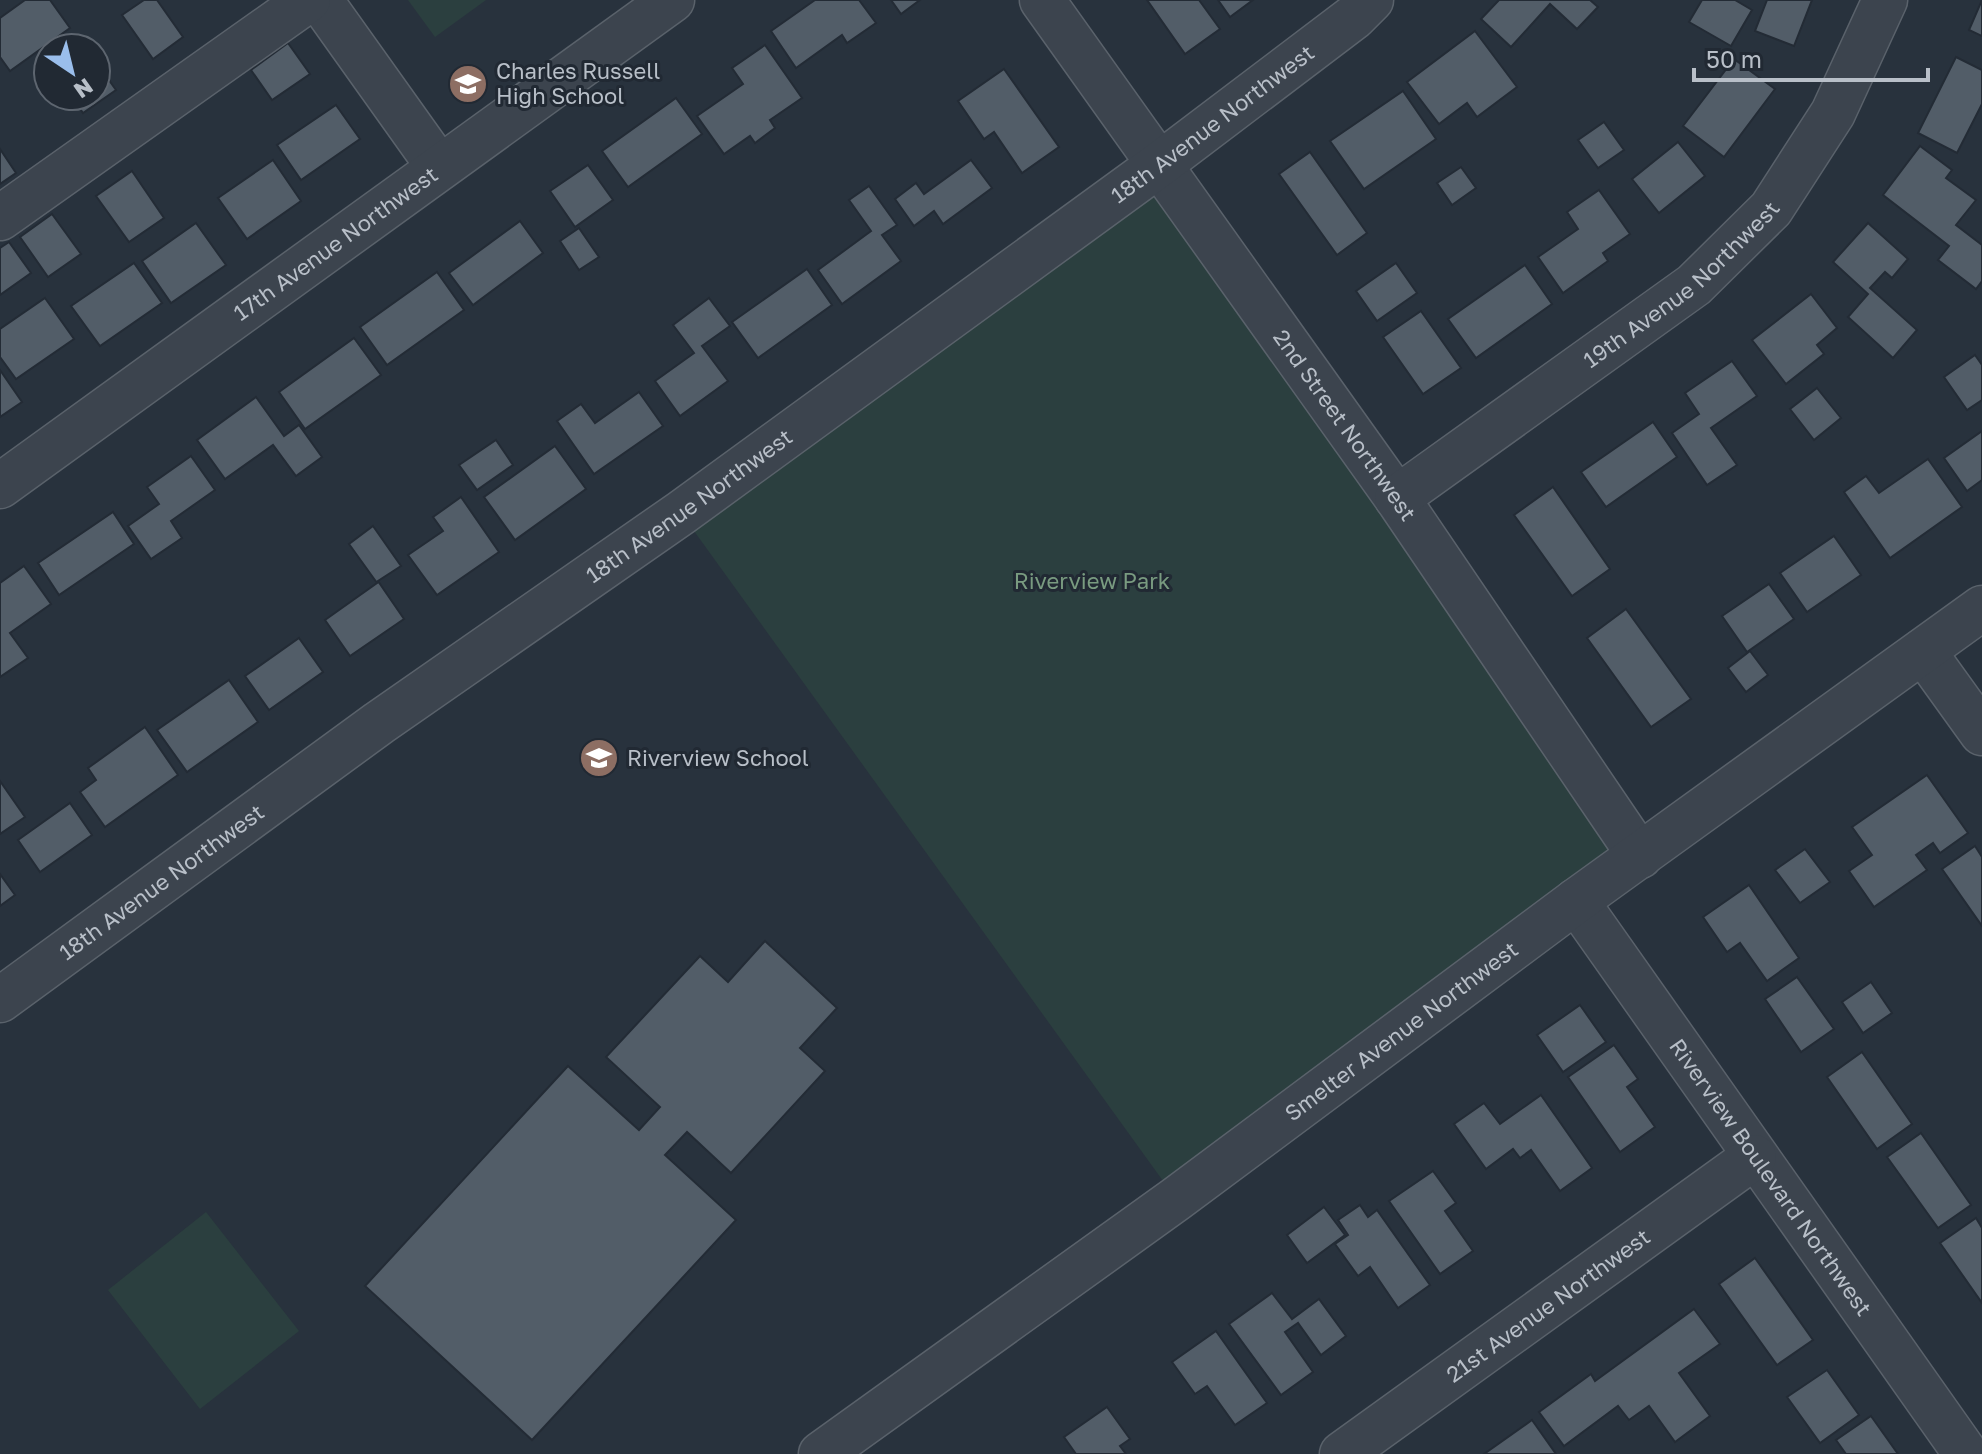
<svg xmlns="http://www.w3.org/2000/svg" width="1982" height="1454" font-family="'Golos Text',sans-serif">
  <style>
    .green { fill: #2b3f3f }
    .building { fill: #525d68; stroke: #232b35; stroke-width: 2 }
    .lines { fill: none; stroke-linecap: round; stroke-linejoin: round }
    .minor-casing { stroke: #5a626b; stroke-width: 47 }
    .minor { stroke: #3c444e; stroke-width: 44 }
    .labels { text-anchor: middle; stroke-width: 6; stroke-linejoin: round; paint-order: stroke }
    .poi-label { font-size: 22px; fill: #b8bfc8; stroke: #212933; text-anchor: start }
    .street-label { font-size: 22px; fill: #b8bfc8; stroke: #212933 }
    .park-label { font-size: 22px; fill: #799b80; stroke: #212933 }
  </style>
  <rect width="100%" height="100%" fill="#28323d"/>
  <g class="green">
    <polygon points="408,0 486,0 435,37"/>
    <polygon points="1160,164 1640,856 1176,1199 681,513"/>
    <polygon points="206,1212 299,1331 200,1409 108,1290"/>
  </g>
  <g class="building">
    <polygon points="25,0 50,0 70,28 10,71 0,57 0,18"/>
    <polygon points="144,0 157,0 183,37 153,59 122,15"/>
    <polygon points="815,0 859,0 876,23 847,43 842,35 796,68 771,31"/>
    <polygon points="891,0 920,0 901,14"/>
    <polygon points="1147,0 1199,0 1220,29 1185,54"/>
    <polygon points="1218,0 1253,0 1230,17"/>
    <polygon points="1499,0 1590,0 1598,7 1577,29 1550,4 1511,47 1481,19"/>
    <polygon points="1702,0 1735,0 1752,10 1731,46 1689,22"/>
    <polygon points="1767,0 1812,0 1794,46 1755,31"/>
    <polygon points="1982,0 1982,36 1969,30"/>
    <polygon points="1475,31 1517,87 1477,117 1467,103 1439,124 1407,82"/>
    <polygon points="288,43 310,74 272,100 251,70"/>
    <polygon points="765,45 802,98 770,120 775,128 755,143 750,136 724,154 697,116 743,84 732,68"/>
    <polygon points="1956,57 1982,70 1982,104 1957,153 1918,133"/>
    <polygon points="1734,59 1775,89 1724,157 1683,126"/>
    <polygon points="96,62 116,90 83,113 71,96 96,96"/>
    <polygon points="1004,69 1059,147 1022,173 994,132 984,139 958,101"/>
    <polygon points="1403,91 1436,139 1364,189 1330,141"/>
    <polygon points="676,98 702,134 628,187 602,151"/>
    <polygon points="336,105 360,139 301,180 277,145"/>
    <polygon points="1604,122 1624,150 1598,168 1578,140"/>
    <polygon points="1678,142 1705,176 1659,213 1632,179"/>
    <polygon points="1920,146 1952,170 1946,178 1976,200 1956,225 1982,245 1982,281 1976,289 1938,260 1949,246 1883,195"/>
    <polygon points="0,149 16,173 0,184"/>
    <polygon points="1310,152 1367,233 1337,255 1279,174"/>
    <polygon points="273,160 301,201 247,239 218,198"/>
    <polygon points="971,160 992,188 943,224 934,211 914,226 895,199 916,183 924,194"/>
    <polygon points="588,165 613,200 575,227 550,191"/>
    <polygon points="1461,167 1476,188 1452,205 1437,183"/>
    <polygon points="132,171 164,218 129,242 96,196"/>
    <polygon points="869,186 897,225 882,235 901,261 842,304 818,270 871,231 849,200"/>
    <polygon points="1599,190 1630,234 1603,253 1608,261 1563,293 1538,257 1578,229 1567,212"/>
    <polygon points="52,214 81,254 48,277 20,237"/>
    <polygon points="520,221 543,253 473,305 449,273"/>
    <polygon points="196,223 226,265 171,303 142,261"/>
    <polygon points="1868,223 1908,259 1892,278 1885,272 1870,288 1917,330 1893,358 1848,317 1868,294 1833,262"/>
    <polygon points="579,228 599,257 579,270 560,241"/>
    <polygon points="9,242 31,273 0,295 0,248"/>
    <polygon points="134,263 162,303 100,346 71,306"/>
    <polygon points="1396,263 1417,293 1377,321 1356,291"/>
    <polygon points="1525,265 1552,304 1476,358 1448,319"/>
    <polygon points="807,269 832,305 758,358 732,322"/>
    <polygon points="437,272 464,310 387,365 360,327"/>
    <polygon points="1811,294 1837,328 1817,345 1824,354 1786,384 1752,340"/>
    <polygon points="45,298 74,339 16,379 0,357 0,329"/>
    <polygon points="709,298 730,326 702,346 728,381 680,416 655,381 694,353 673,325"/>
    <polygon points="1421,311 1461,368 1423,394 1383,337"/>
    <polygon points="354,338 381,375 305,429 279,392"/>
    <polygon points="1975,355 1982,365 1982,400 1967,410 1944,377"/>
    <polygon points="1732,361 1757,396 1711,428 1737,465 1707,485 1672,433 1699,414 1685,393"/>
    <polygon points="0,370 22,402 0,417"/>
    <polygon points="1817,388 1841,418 1814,440 1790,409"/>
    <polygon points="639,392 663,426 594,474 557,421 581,404 595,423"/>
    <polygon points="256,397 284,436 299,425 322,457 296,476 273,445 225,479 197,440"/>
    <polygon points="1653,422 1677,457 1606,507 1581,472"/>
    <polygon points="1982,431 1982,480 1967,491 1944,458"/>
    <polygon points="496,440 513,465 477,490 459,465"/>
    <polygon points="555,446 586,489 515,540 484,497"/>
    <polygon points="191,456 215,490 171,521 182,538 151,559 128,526 159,504 147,487"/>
    <polygon points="1928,459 1962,507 1890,558 1844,492 1866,476 1879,493"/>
    <polygon points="1553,487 1610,569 1572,596 1514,515"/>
    <polygon points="461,497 499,552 437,595 408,555 443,531 433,517"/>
    <polygon points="113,512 134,544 59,595 38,563"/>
    <polygon points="373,526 401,566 378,581 404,619 350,656 325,620 377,583 349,544"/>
    <polygon points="1834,536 1861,575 1807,612 1780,573"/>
    <polygon points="24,566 51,604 10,633 28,658 0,677 0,583"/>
    <polygon points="1769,584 1794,619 1747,652 1722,616"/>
    <polygon points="1626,609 1691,699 1651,727 1587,638"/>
    <polygon points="299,638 323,672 269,710 245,676"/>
    <polygon points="1750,651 1768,675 1746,692 1728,668"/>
    <polygon points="229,680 258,722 187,772 157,730"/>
    <polygon points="145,727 178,775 105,827 80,792 96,780 88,768"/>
    <polygon points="1927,775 1968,833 1940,853 1933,843 1916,855 1927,870 1874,907 1849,871 1872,855 1852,827"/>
    <polygon points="0,781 25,817 0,834"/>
    <polygon points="70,803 92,835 40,872 18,840"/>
    <polygon points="1975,846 1982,857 1982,926 1942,869"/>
    <polygon points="1805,849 1830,882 1800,903 1775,870"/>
    <polygon points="0,874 15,895 0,906"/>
    <polygon points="1749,885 1799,958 1767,981 1740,943 1727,952 1703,917"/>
    <polygon points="765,941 837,1008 800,1048 825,1071 731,1173 687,1132 665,1155 736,1220 532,1440 365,1286 568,1066 639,1130 660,1107 606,1057 700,956 728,982"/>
    <polygon points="1797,977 1834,1029 1801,1052 1765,999"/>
    <polygon points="1871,982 1892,1013 1863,1033 1842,1002"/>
    <polygon points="1580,1005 1606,1042 1563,1072 1537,1035"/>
    <polygon points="1614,1045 1638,1079 1627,1087 1655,1127 1620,1152 1568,1077"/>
    <polygon points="1862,1052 1912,1124 1877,1149 1827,1077"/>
    <polygon points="1541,1095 1592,1168 1560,1191 1531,1150 1520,1158 1513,1149 1486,1169 1454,1124 1484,1103 1500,1124"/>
    <polygon points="1921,1133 1971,1205 1938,1228 1887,1157"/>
    <polygon points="1433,1171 1456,1203 1445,1211 1473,1251 1440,1274 1389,1201"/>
    <polygon points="1360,1205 1368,1217 1377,1210 1430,1285 1398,1308 1370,1267 1358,1276 1335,1244 1348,1235 1338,1220"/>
    <polygon points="1324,1207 1345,1235 1307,1263 1287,1235"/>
    <polygon points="1976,1218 1982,1228 1982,1303 1940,1243"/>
    <polygon points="1755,1258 1813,1340 1777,1365 1719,1284"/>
    <polygon points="1272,1293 1292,1319 1319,1299 1346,1336 1321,1355 1298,1323 1285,1332 1313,1372 1281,1395 1229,1324"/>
    <polygon points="1694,1309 1720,1344 1679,1373 1710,1416 1675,1442 1649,1406 1629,1420 1618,1406 1564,1446 1539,1412 1591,1374 1595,1381"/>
    <polygon points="1216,1331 1267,1403 1235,1425 1207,1386 1195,1394 1172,1362"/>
    <polygon points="1827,1370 1859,1415 1820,1443 1787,1397"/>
    <polygon points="1107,1407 1130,1439 1120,1446 1126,1454 1076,1454 1064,1437"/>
    <polygon points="1871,1416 1898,1454 1846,1454 1836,1440"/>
    <polygon points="1532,1420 1556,1454 1484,1454"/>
  </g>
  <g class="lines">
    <g class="minor-casing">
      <g id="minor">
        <polyline points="320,0 439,167"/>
        <path id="s1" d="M 1042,0 L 1397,498 L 1640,856"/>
        <polyline points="0,218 308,0"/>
        <path id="s2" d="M 0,486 L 672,0"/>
        <path id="s3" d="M 1397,498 L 1694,285 L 1771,209 L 1833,113 L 1885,0"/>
        <polyline points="1923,651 1982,733"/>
        <path id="s4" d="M 1576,901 L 1966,1454"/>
        <path id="s5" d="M 0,1000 L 379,723 L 681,513 L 1160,164 L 1354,17 L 1371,0"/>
        <path id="s6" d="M 821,1454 L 1176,1199 L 1576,901 L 1982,608"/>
        <path id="s7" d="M 1342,1454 L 1754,1157"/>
      </g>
    </g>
    <use href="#minor" class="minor"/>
  </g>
  <defs>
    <g id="school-disc" transform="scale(2)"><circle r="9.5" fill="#8d6e63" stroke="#212933"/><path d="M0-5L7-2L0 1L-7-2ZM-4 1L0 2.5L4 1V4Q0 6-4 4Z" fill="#fff"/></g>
  </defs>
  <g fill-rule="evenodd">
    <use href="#school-disc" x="468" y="84"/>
    <use href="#school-disc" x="599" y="758"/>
  </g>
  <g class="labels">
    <g class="poi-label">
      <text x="496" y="79">Charles Russell<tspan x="496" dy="25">High School</tspan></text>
      <text x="627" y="766">Riverview School</text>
    </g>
    <g class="street-label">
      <text dy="8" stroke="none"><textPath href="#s5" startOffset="1496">18th Avenue Northwest</textPath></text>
      <text dy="8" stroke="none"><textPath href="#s2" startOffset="414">17th Avenue Northwest</textPath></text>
      <text dy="8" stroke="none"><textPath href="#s3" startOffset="356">19th Avenue Northwest</textPath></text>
      <text dy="8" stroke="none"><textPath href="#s1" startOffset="522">2nd Street Northwest</textPath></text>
      <text dy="8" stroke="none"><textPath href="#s5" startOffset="848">18th Avenue Northwest</textPath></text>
      <text dy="8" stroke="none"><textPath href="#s5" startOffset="200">18th Avenue Northwest</textPath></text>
      <text dy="8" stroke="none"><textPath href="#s6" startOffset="718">Smelter Avenue Northwest</textPath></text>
      <text dy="8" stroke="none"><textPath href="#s4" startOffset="338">Riverview Boulevard Northwest</textPath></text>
      <text dy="8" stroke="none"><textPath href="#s7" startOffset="254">21st Avenue Northwest</textPath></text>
    </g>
    <g class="park-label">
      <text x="1092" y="589">Riverview Park</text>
    </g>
  </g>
  <g transform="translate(72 72) rotate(145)"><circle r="38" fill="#212933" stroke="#5d656f" stroke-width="2"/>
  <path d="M0-6L14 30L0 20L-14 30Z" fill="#9abeec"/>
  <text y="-12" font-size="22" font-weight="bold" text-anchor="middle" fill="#b8bfc8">N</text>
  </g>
  <path d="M1694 68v12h234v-12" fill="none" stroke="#b8bfc8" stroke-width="4"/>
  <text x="1706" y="68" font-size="24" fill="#b8bfc8" stroke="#212933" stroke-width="6" paint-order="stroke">50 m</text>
</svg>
